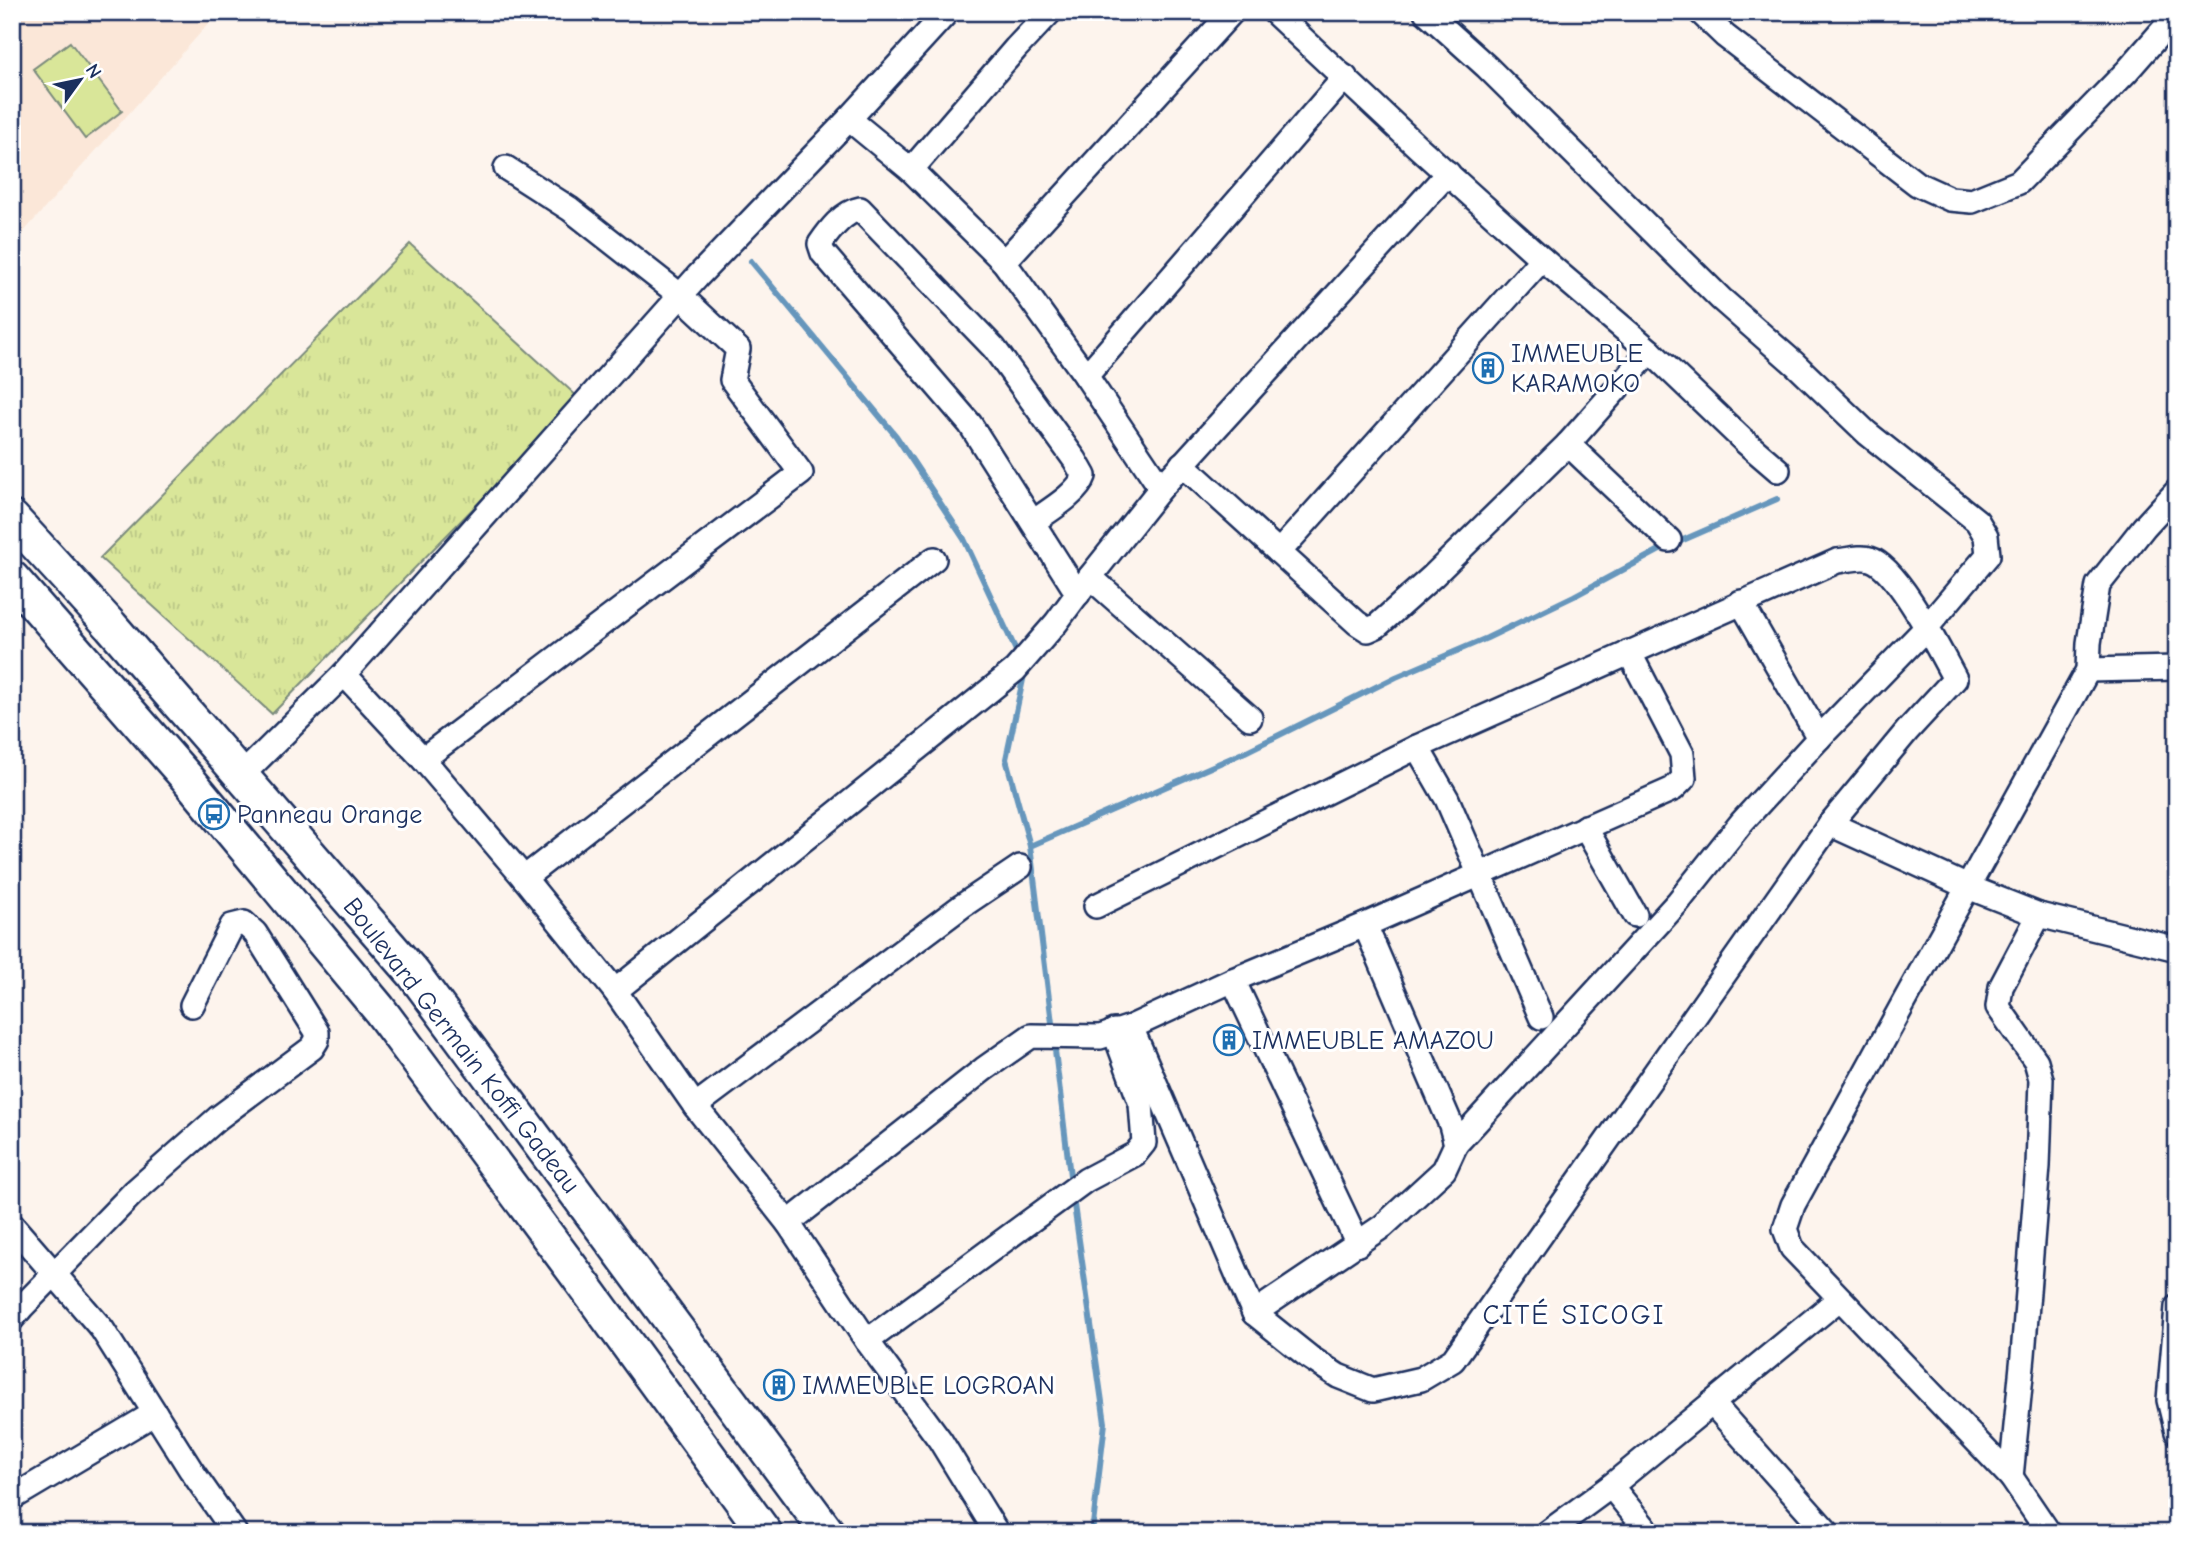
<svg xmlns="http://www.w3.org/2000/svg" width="2189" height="1545" font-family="'Comic Neue',sans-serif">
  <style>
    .built { fill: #fbe7d8 }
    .grass { fill: url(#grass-tufts); stroke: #7a8a7c; stroke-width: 2 }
    .park { fill: #d9e699; stroke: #7a8a7c; stroke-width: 2 }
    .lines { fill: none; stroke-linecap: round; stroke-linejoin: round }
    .stream { stroke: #6696bc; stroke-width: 6 }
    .street-casing { stroke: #1b2f5e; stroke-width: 28 }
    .secondary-casing { stroke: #1b2f5e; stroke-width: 38 }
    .street { stroke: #fff; stroke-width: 23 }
    .secondary { stroke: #fff; stroke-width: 33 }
    .labels { text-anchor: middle; stroke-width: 6; stroke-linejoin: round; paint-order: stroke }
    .poi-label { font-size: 26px; fill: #1b2f5e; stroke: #fff; text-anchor: start }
    .street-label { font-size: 26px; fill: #1b2f5e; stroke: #fff }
    .neighbourhood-label { font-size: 28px; letter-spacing: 2px; fill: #1b2f5e; stroke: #fff }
  </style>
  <defs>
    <pattern id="grass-tufts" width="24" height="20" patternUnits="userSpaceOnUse" patternTransform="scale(1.75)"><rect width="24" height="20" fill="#d9e699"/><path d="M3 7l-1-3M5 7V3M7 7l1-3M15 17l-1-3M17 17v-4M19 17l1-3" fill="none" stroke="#bac686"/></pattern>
  </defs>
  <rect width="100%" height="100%" fill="#fdf4ed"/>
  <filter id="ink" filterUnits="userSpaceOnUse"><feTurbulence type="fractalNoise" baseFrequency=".0143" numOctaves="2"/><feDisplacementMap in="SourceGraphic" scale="14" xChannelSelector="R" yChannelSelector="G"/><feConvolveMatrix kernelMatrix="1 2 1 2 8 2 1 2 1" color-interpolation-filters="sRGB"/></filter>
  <g filter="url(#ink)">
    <polygon class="built" points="12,12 219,12 12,245"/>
    <polygon class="grass" points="410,244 580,399 272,714 100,558"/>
    <polygon class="park" points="70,42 122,111 85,139 33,69"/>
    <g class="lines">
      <g class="stream">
        <polyline points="751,261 896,436 964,539 1019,657"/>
        <polyline points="1025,670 1006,759 1030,846 1053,1031"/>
        <polyline points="1030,846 1245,752 1396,677 1487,638 1574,596 1658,551 1777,499"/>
        <polyline points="1054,1042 1071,1184"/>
        <polyline points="1073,1198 1105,1423 1092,1533"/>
      </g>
      <g class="street-casing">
        <g id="street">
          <polyline points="1274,12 1418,147 1542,259 1650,351 1743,440 1778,470"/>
          <polyline points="1426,12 1487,67 1721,299 1795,364 1867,433 1977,521 1986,536 1988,555 1926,628 1819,738 1742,822 1678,902 1456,1144"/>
          <polyline points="1700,12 1725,36 1917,184 1950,199 1972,201 2019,182 2127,71 2177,14"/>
          <polyline points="849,119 911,170 1004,262 1086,376 1161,488"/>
          <polyline points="911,170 1016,48 1050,12"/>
          <polyline points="1004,262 1232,12"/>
          <polyline points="1086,376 1345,77"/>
          <polyline points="1568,444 1669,540"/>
          <polyline points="1182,464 1357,623 1368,630 1377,626 1433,576 1568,444 1650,351"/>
          <path d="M 1033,522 C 1048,511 1078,494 1084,476 L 1075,460 L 994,348 L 860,209 C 843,212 829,231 820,244 L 823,253 L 970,424 L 1078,594"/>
          <polyline points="1279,552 1542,259"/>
          <polyline points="1090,577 1250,718"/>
          <polyline points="1741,602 1819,738"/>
          <polyline points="2088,670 2177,668"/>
          <polyline points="344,674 423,759 524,878 615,991 695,1106 788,1223 867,1341 940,1440 997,1533"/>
          <polyline points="1417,747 1447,799 1541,1017"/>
          <polyline points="423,759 801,473 732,380 738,349 681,296 570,209 506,168"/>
          <polyline points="241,776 344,674 698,276 849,119 947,12"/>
          <polyline points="1830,824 1968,887 2039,915 2177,949"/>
          <polyline points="1585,827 1635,915"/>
          <polyline points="524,878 934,559"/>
          <path d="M 1096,906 L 1417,747 L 1837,561 C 1847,560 1862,556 1870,559 C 1898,567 1940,652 1955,679 L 1907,731 L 1830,824 L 1453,1360 L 1421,1379 L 1373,1390 L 1338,1376 L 1309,1357 L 1254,1313 L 1131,1027"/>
          <polyline points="1233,980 1358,1244"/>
          <polyline points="615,991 1015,670 1056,623 1090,577 1161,488 1448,173"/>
          <polyline points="695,1106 962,906 1020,867"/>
          <polyline points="788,1223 984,1069 1031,1036 1100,1037 1131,1027 1233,980 1365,925 1673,789 1684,778 1682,754 1629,652"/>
          <polyline points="12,1225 102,1329 191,1470 235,1533"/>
          <polyline points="2177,1307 2169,1400 2177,1432"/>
          <polyline points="1254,1313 1383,1226 1444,1170 1456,1144 1451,1125 1365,925"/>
          <polyline points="12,1319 22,1307 134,1192 218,1118 312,1048 317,1040 317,1032 255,933 244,923 232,926 192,1005"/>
          <polyline points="867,1341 1086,1180 1135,1154 1144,1143 1141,1104 1114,1031"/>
          <polyline points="1712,1403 1828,1533"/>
          <polyline points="2011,1477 2023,1355 2038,1166 2041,1079 2036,1061 1998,1007 2001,987 2039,915"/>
          <polyline points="1611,1486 1649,1533"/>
          <polyline points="12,1498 155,1413"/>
          <polyline points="1547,1533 1611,1486 1839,1299"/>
          <path d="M 2049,1533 L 2011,1477 L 1792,1248 L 1785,1229 L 1793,1205 C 1890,1026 1990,848 2088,670 L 2089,643 L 2098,585 L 2144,527 L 2177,491"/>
        </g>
      </g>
      <g class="secondary-casing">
        <g id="secondary">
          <polyline points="12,518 111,626 413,973 828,1533"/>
          <polyline points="12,578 188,779 379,1009 573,1270 765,1533"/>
        </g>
      </g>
      <use href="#street" class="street"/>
      <use href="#secondary" class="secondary"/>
    </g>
  </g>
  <defs>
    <g id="building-ring" transform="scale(1.575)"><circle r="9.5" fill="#fff" stroke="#1f6fb2" stroke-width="1.5"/><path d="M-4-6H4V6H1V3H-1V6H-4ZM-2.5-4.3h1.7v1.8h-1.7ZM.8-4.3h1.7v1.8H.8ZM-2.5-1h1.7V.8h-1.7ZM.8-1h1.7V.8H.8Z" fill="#1f6fb2"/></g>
    <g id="bus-ring" transform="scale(1.575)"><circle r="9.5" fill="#fff" stroke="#1f6fb2" stroke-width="1.5"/><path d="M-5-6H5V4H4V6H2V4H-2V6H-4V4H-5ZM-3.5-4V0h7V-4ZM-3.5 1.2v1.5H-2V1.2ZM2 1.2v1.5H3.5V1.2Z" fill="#1f6fb2"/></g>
  </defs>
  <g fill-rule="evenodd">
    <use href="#building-ring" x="1488" y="368"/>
    <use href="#bus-ring" x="214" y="814"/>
    <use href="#building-ring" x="1229" y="1040"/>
    <use href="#building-ring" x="779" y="1385"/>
  </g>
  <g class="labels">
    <g class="poi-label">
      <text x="1511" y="362">IMMEUBLE<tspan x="1511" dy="30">KARAMOKO</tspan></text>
      <text x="237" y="823">Panneau Orange</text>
      <text x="1252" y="1049">IMMEUBLE AMAZOU</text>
      <text x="802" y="1394">IMMEUBLE LOGROAN</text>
    </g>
    <g class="street-label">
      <text transform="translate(462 1045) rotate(52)" y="9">Boulevard Germain Koffi Gadeau</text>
    </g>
    <g class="neighbourhood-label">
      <text x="1574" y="1324">CITÉ SICOGI</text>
    </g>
  </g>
  <rect width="2189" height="1545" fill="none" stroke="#fff" stroke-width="42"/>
  <rect x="21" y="21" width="2147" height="1503" fill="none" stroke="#1b2f5e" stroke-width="2.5" filter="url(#ink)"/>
  <g transform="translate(80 80) rotate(57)" stroke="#ffffff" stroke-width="5" paint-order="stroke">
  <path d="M0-5L12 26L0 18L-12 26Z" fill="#1b2f5e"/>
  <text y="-10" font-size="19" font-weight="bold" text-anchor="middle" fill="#1b2f5e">N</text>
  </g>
</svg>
